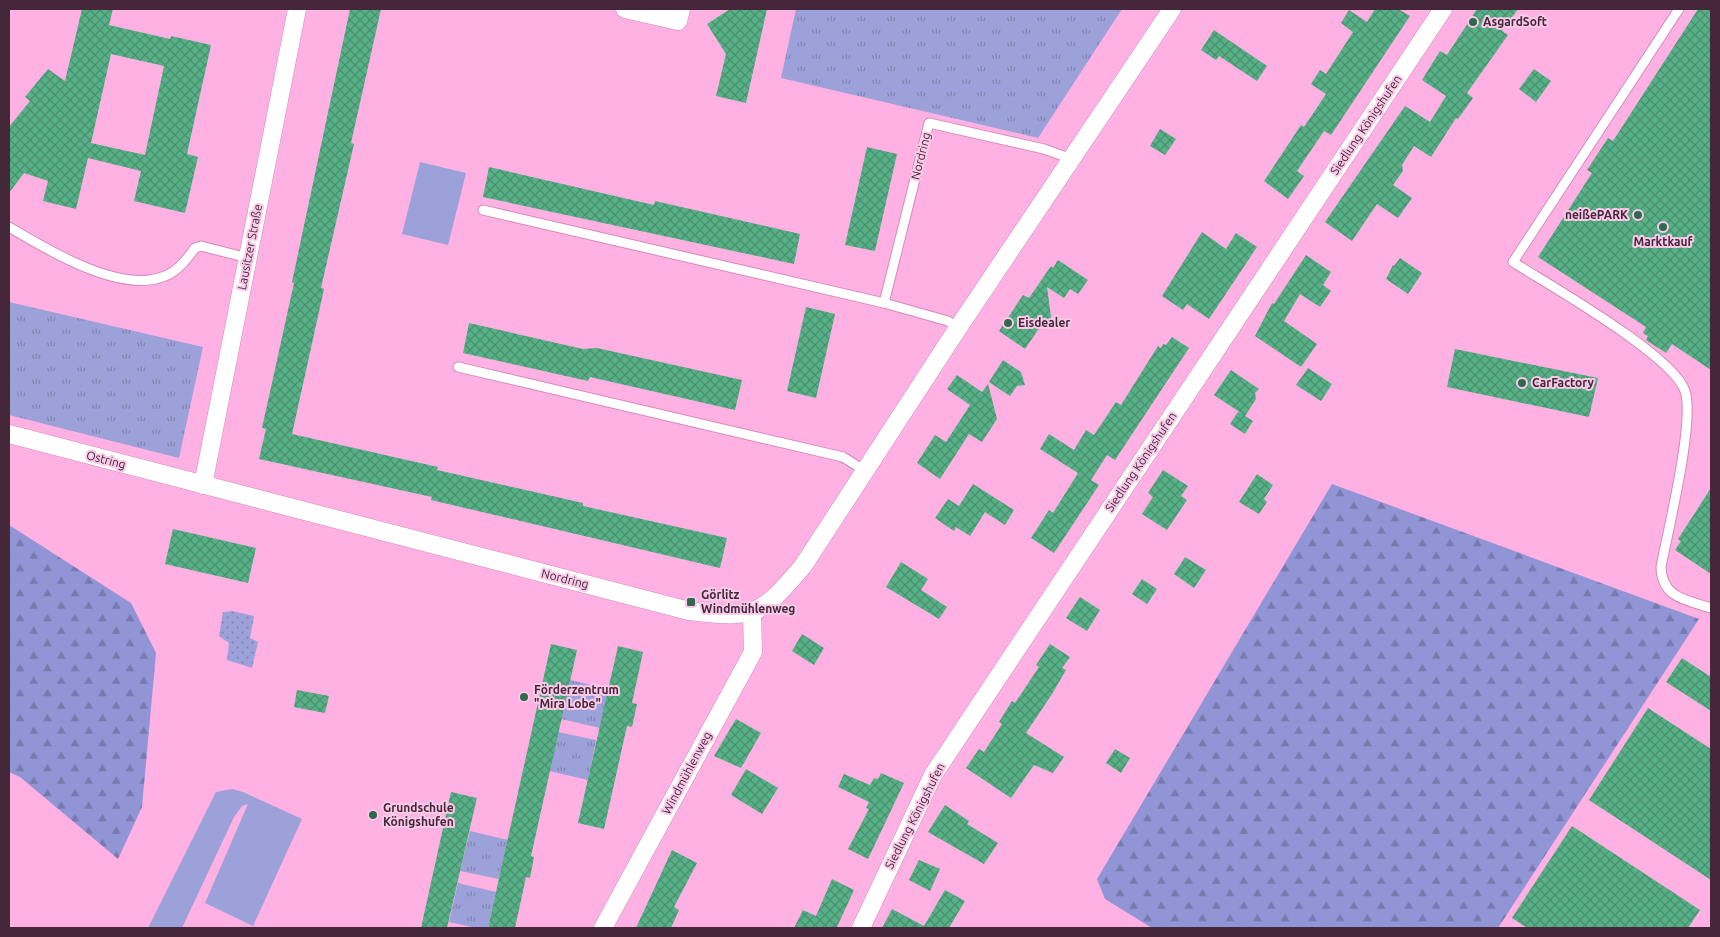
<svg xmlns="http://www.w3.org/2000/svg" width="1720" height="937" font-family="Ubuntu,sans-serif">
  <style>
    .grass { fill: url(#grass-tufts) }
    .forest { fill: url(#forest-firs) }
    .park { fill: url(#park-dots) }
    .pitch { fill: #9da1d9 }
    .building { fill: url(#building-cross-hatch); fill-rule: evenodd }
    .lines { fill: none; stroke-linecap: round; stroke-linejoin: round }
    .service-casing { stroke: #d38ab9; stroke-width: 11 }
    .minor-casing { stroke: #d38ab9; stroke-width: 19 }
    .service { stroke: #fff; stroke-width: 9 }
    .minor { stroke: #fff; stroke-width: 18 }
    .poi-dot { fill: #32684e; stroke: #f9cae7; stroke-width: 2 }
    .labels { text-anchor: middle; stroke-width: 4; stroke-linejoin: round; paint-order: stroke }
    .poi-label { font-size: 12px; font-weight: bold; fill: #45273a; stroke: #f9cae7; text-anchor: start }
    .street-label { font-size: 12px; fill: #45273a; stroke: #f9cae7 }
  </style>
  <defs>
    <pattern id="grass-tufts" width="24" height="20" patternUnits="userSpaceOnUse" patternTransform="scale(1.25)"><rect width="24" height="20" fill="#9da1d9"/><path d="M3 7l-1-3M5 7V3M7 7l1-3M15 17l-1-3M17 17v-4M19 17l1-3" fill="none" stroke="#8283b1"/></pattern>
    <pattern id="forest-firs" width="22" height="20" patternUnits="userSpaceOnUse" patternTransform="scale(1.25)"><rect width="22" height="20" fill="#9194d5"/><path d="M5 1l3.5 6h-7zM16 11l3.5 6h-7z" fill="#7879ae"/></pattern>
    <pattern id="park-dots" width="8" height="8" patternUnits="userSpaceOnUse" patternTransform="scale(1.25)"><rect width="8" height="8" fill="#9da1d9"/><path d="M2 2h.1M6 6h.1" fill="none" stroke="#8283b1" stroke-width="1.8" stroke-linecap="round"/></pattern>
    <pattern id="building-cross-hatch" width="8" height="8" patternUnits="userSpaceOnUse" patternTransform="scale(1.25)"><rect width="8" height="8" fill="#57b187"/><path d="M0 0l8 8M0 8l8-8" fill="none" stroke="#4a906f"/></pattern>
  </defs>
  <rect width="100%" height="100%" fill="#feb1e2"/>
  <g class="grass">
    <polygon points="796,9 1122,9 1038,138 781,78"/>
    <polygon points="9,302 203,347 179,458 9,415"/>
    <polygon points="570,680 609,689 600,728 561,719"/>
    <polygon points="558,732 596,740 588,780 549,771"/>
    <polygon points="470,831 508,840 499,879 460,871"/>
    <polygon points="458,883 496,892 488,928 476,928 449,922"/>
  </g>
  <g class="forest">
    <polygon points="1332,484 1699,619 1498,928 1152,928 1105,899 1097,879"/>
    <polygon points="9,525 131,603 156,653 142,807 118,859 20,777 9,772"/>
  </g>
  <polygon class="park" points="232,611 254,616 250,638 258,642 252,668 227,660 229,643 219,636 223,612"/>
  <g class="pitch">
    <polygon points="420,162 466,173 448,245 402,234"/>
    <polygon points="232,789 243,792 302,819 253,926 205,903 248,804 242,806 234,817 182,928 148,928 216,792"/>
  </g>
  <g class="building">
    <path d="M 82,9 L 113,9 L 109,25 L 170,39 L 171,36 L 211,45 L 187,154 L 198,157 L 185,213 L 134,201 L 141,171 L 88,158 L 76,209 L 43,201 L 48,181 L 24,173 L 9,193 L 9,127 L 30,101 L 25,97 L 48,69 L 65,81 ZM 111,54 L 164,66 L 145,155 L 91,143 Z"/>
    <polygon points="350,9 381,9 351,143 354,144 321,288 324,289 292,434 438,467 437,470 583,503 583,506 727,538 720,568 431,500 432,497 259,459 266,429 262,428 294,283 292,282"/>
    <polygon points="730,9 767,9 746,103 716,96 726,54 707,24"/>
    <polygon points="1375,9 1398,9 1410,16 1331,135 1324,131 1297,171 1304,176 1288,199 1264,181 1301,125 1304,127 1326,94 1311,84 1320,70 1326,74 1353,32 1341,23 1349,10 1367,22"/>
    <polygon points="1477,9 1518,9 1502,31 1508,35 1467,93 1473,98 1458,119 1456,118 1431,157 1414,146 1402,165 1403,171 1393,185 1412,198 1398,218 1377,204 1352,241 1325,222 1405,106 1430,122 1446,96 1422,80 1440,51 1447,55"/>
    <polygon points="1698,9 1711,9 1711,370 1672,344 1666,353 1646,340 1648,336 1643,333 1646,327 1538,257 1592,173 1587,170 1608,138 1613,141"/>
    <polygon points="1214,30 1267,66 1257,81 1219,56 1216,60 1201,50"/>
    <polygon points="1534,69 1551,81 1536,102 1519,89"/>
    <polygon points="1160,129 1176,139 1165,155 1150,146"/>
    <polygon points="867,147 897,154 875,251 845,245"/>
    <polygon points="489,167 654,205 655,201 800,234 794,264 483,197"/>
    <polygon points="1202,232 1226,249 1236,233 1257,247 1209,319 1187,304 1183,310 1162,296"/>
    <polygon points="1306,255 1331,272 1323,285 1331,291 1320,307 1300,294 1284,321 1317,344 1301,367 1255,336 1272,303 1274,304"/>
    <polygon points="1400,258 1422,273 1408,294 1386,279 1393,265 1394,266"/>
    <polygon points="1058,260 1088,280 1078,294 1070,289 1064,298 1047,287 1051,317 1047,323 1042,324 1025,349 999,331 1023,295 1029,298 1051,266 1053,268"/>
    <polygon points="806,307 835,314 816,398 787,391"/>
    <polygon points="469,323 583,349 597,348 742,380 735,410 590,377 588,381 463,353"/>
    <polygon points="1172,337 1189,348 1115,460 1107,455 1091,480 1099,485 1054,553 1031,538 1049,510 1053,513 1078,473 1040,449 1049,434 1074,450 1086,430 1094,435 1116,402 1121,405 1158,346 1161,348 1163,344 1166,345"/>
    <polygon points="1455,349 1598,378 1589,417 1447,387"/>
    <polygon points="1003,360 1021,372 1025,385 1017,386 1010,396 989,382"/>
    <polygon points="1308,368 1332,384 1321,401 1296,385"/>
    <polygon points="1231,370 1259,389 1255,393 1256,399 1245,416 1253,421 1245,434 1230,424 1238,412 1241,413 1214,395"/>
    <polygon points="957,375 982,392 988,384 997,419 982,442 969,434 940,479 917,463 935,435 946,442 970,405 947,389"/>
    <polygon points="1163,470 1188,486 1181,496 1187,500 1167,530 1142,514 1153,497 1148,493"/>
    <polygon points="1257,474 1273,485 1264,499 1267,502 1259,514 1239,502"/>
    <polygon points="973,484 1014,510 1005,525 985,512 970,536 956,527 954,531 935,518 948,499 959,506"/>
    <polygon points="1711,488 1711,574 1675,550 1681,541 1678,539"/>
    <polygon points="173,529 256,548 248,583 165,564"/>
    <polygon points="1185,557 1206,570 1194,588 1174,574"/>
    <polygon points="901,562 928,579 921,590 947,607 939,619 886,587"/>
    <polygon points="1142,579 1157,589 1147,604 1132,594"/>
    <polygon points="1080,597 1100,610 1087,631 1066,618"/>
    <polygon points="802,634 824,648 814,665 792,651"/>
    <polygon points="551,644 577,650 531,856 534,857 530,878 526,877 515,928 488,928"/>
    <polygon points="1050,644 1070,657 1062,668 1066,670 1052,694 1026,733 1064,757 1053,773 1034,765 1011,798 966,768 979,749 984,752 1002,724 999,722 1012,701 1015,703 1039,667 1036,665"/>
    <polygon points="618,646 643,652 632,703 637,704 632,727 627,726 604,829 578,823"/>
    <polygon points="1682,658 1711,677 1711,711 1666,682"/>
    <polygon points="297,690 329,696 325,713 294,707"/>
    <polygon points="1648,708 1711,749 1711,880 1589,800"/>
    <polygon points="736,719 761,733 741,768 714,756"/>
    <polygon points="1115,749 1130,758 1121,773 1106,763"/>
    <polygon points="746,769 778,788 762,814 731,795"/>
    <polygon points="881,773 904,783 868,859 848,849 869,809 866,808 869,802 838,787 844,774 870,785 874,778 878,779"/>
    <polygon points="451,792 477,798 472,819 447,928 421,928"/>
    <polygon points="945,805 969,821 967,824 998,843 984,864 928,832"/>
    <polygon points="1572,826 1700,910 1688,928 1527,928 1512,918"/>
    <polygon points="672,850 697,863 674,907 679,910 671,928 636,928"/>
    <polygon points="919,860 940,869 930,891 909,880"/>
    <polygon points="832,879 854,890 837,927 839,928 794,928 803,910 816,916"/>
    <polygon points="945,890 965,901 949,928 882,928 892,909 924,926"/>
  </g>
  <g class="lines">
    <g class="service-casing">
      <g id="service">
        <path d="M 1679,9 L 1513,262 C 1549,285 1673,355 1685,391 C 1695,422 1668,530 1661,567 C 1662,598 1686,600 1711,608"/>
        <polyline points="483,210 884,303 948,321 958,328"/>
        <path d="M 9,227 C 46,249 121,295 165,276 C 178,271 187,259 195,248 L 201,246 L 248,258"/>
        <polyline points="884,303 929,123 1044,149 1072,159"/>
        <polyline points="458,367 843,457 865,471"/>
      </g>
    </g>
    <g class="minor-casing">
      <g id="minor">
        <polyline points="625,9 678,21 681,9"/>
        <path d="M 9,434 L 689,611 C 756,619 760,616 803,566 L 958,328 L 1172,9"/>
        <polyline points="203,485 297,9"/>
        <polyline points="603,928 753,652 752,613"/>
        <polyline points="861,928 933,775 1443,9"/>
      </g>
    </g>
    <use href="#service" class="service"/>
    <use href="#minor" class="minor"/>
  </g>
  <g class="poi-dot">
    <circle cx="1473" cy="22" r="5"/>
    <circle cx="1638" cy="215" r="5"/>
    <circle cx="1663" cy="227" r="5"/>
    <circle cx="1008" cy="323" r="5"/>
    <circle cx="1522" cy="383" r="5"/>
    <rect x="686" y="597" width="10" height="10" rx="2.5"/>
    <circle cx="524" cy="697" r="5"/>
    <circle cx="373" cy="815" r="5"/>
  </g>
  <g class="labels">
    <g class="poi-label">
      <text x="1483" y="26">AsgardSoft</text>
      <text x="1628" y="219" text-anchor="end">neißePARK</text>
      <text x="1663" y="246" text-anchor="middle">Marktkauf</text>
      <text x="1018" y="327">Eisdealer</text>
      <text x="1532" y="387">CarFactory</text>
      <text x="701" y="599">Görlitz<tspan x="701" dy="14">Windmühlenweg</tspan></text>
      <text x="534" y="694">Förderzentrum<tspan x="534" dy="14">"Mira Lobe"</tspan></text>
      <text x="383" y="812">Grundschule<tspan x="383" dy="14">Königshufen</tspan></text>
    </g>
    <g class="street-label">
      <text transform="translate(1366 125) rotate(-56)" y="4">Siedlung Königshufen</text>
      <text transform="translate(921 156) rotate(-76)" y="4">Nordring</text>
      <text transform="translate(250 247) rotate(-79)" y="4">Lausitzer Straße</text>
      <text transform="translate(106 460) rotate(15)" y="4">Ostring</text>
      <text transform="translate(1141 462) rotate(-56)" y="4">Siedlung Königshufen</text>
      <text transform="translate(565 579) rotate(14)" y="4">Nordring</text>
      <text transform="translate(687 773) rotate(-62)" y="4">Windmühlenweg</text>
      <text transform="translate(915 816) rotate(-63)" y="4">Siedlung Königshufen</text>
    </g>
  </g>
  <rect width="1720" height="937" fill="none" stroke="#45273a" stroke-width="20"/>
</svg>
